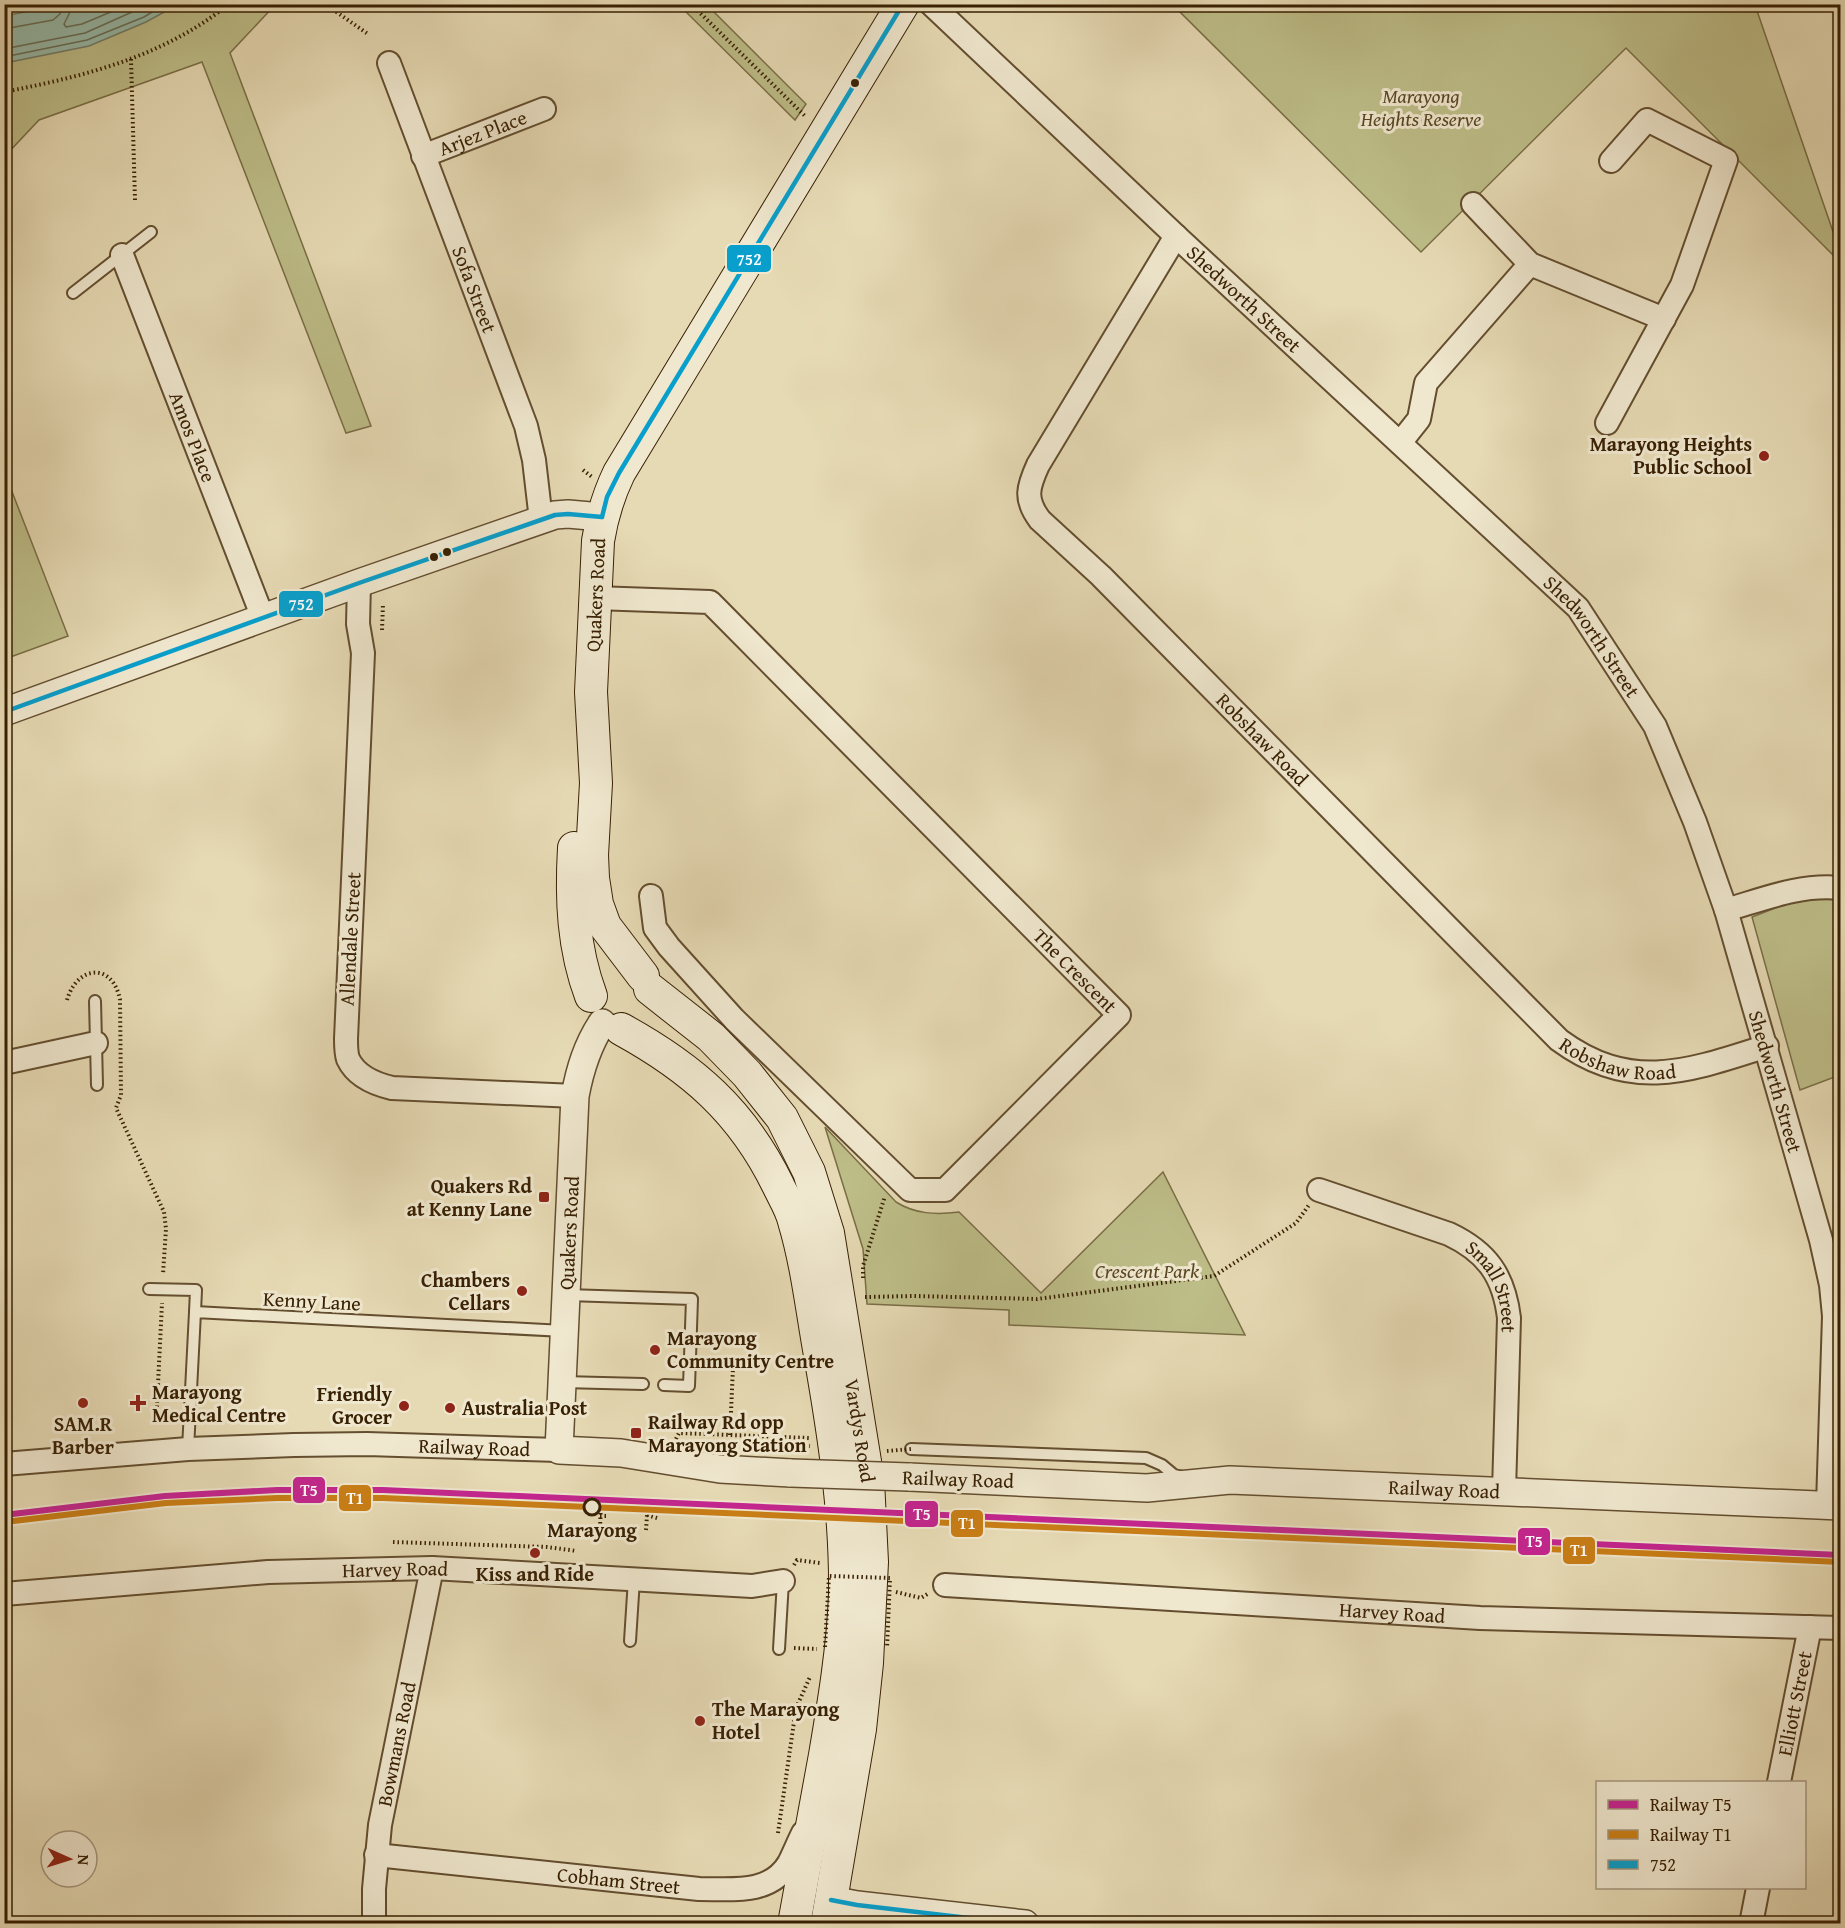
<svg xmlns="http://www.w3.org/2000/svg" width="1845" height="1928" font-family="'Gentium Book Plus',serif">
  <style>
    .green { fill: #bdbd88; stroke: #7a6e46; stroke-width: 1.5 }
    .water { fill: #96bbab; stroke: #707d68; stroke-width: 1.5 }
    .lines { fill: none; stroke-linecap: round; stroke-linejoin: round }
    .shore { stroke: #676e57; stroke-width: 1.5 }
    .service-casing { stroke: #644e2f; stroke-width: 14 }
    .minor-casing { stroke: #644e2f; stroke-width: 26 }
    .tertiary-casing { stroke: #644e2f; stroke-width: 30 }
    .secondary-casing { stroke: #382003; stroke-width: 34 }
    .path { stroke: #382003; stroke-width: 4; stroke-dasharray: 1.5 3; stroke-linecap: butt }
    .service { stroke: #efe7ce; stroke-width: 10 }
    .minor { stroke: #efe7ce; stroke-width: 22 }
    .tertiary { stroke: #efe7ce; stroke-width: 27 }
    .secondary { stroke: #efe7ce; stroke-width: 32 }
    .tertiary-bridge-casing { stroke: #644e2f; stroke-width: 30; stroke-linecap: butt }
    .path-bridge { stroke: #382003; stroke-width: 4; stroke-dasharray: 1.5 3; stroke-linecap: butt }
    .tertiary-bridge { stroke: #efe7ce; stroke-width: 27 }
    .bus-1-casing { stroke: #efe7ce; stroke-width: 9 }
    .bus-2-casing { stroke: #efe7ce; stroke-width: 9 }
    .bus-1 { stroke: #089fcc; stroke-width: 4.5 }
    .bus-2 { stroke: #089fcc; stroke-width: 4.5 }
    .rail-1-casing { stroke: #efe7ce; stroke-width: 10 }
    .rail-2-casing { stroke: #efe7ce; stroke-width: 10 }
    .rail-1 { stroke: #c4258f; stroke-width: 6 }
    .rail-2 { stroke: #c97e16; stroke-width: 6 }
    .bus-dot { fill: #382003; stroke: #efe7ce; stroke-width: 2 }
    .poi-dot { fill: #8f2418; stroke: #efe7ce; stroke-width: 2 }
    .stop-dot { fill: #efe7ce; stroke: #382003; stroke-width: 3 }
    .labels { text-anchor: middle; stroke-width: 6; stroke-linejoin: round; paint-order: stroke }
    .park-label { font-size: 20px; font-style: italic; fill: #594724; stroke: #efe7ce }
    .street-label { font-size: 20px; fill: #382003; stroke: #efe7ce }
    .poi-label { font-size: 20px; font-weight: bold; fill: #382003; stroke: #efe7ce; text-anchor: start }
    .stop-label { font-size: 20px; font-weight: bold; fill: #382003; stroke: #efe7ce }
    .line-badge { stroke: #efe7ce; stroke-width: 2 }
    .badge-label { font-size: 16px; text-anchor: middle; font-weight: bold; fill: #fff }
  </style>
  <rect width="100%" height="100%" fill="#e6dab4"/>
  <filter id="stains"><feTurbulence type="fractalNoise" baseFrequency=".00333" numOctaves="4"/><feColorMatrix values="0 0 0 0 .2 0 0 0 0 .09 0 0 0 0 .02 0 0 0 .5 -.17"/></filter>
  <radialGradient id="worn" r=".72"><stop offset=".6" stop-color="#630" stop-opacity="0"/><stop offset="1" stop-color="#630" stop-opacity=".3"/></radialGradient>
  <g class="green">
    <polygon points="1181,4 1755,5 1840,252 1840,262 1626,48 1421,252 1178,10"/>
    <polygon points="5,5 275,5 230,53 371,426 346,433 202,62 39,120 5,156"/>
    <polygon points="679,5 707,5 806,104 795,120"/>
    <polygon points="4,471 68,636 5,659 4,659"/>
    <polygon points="1840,897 1840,1075 1800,1090 1752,917 1801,898"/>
    <path d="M 825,1127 L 896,1202 C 915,1214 936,1215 959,1212 L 1041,1293 L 1163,1172 L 1245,1335 L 1009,1325 L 1009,1310 L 867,1304 L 863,1249 Z"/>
  </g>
  <polygon class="water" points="63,4 177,4 177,5 146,22 89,46 5,63 5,16"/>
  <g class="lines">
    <g class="shore">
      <polyline points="71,4 69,14 64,24 66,27 82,24 130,4"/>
      <polyline points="4,29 53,20 60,14 62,4"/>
      <polyline points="4,49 85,33 150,4"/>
      <polyline points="4,57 87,40 144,17 165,4"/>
    </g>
    <g class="service-casing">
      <g id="service">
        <polyline points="73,293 151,232"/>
        <polyline points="95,1001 97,1085"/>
        <polyline points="149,1289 196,1290 195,1312"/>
        <polyline points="567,1295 692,1299 689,1386 664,1385"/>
        <polyline points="562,1382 643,1384"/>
        <polyline points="188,1449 195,1312 564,1331"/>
        <polyline points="911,1449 1146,1458 1162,1465 1174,1475 1183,1477"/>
        <polyline points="630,1641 634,1579"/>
        <polyline points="779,1649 783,1581"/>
      </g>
    </g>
    <g class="minor-casing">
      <g id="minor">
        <path id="s1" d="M 931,4 L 1176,236 L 1578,608 L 1655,726 L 1695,822 L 1726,910 L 1821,1240 L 1831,1285 L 1834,1316 L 1828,1505"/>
        <path id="s2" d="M 389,63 L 526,426 L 534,460 L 541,520"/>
        <path id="s3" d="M 423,156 L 544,109"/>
        <polyline points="1473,204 1530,264 1664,319"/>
        <path id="s4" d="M 1176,236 L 1038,465 C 1028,487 1024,499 1040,520 L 1101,576 L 1559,1040 C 1631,1093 1689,1071 1767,1046"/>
        <path id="s5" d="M 122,255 L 263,618"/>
        <polyline points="1607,423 1682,285 1726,160 1647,120 1611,161"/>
        <polyline points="1400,443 1419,419 1426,383 1530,264"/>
        <path d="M 359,583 L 358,624 L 363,653 L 346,1039 C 346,1045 346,1053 348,1059 C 356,1076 375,1084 392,1088 L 575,1096"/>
        <path id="s6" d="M 595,598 L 710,602 L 1119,1015 L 945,1190 L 910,1190 L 734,1019 L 669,947 L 655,928 L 651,896"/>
        <path d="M 1726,910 C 1764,899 1800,884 1840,888"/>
        <polyline points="4,1063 96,1043"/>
        <path id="s7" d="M 1319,1190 L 1449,1234 C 1487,1252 1504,1276 1509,1318 L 1504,1491"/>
        <path id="s8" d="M 4,1464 L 188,1449 L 294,1445 L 367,1444 L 559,1450"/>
        <path id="s9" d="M 945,1585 L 1480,1618 L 1840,1628"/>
        <path id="s10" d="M 4,1594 L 268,1572 L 432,1568 L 752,1586 L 783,1581"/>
        <path id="s11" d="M 1779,1782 L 1810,1627"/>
        <path id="s12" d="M 376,1855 L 699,1889 C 732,1889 770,1895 789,1863 C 794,1853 798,1843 803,1833"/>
        <path id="s13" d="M 374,1924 L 374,1889 L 380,1825 L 432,1568"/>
        <polyline points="1751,1924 1758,1888"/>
      </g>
    </g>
    <g class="tertiary-casing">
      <g id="tertiary">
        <polyline points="4,712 359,583 555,515 568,514 602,517"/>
        <path d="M 602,1023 C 587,1046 580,1069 575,1096 L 559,1450 L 621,1453 L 720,1469 L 791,1473"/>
        <path id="s14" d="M 909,1477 L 1147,1488 L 1230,1480 L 1840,1506"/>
        <polyline points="831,1900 857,1905 1025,1924"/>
      </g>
    </g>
    <g class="secondary-casing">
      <g id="secondary">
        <path d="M 574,848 C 571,899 573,948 591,996"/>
        <path id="s15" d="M 643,976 L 605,926 L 597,904 L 593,878 L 592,855 L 596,783 L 591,692 L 598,541 C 602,516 608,496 619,473 L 903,4"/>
        <path id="s16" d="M 650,989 L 711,1037 L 747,1074 L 782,1118 L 809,1172 L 828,1233 L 868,1480 L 872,1562 L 867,1663 L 860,1729 L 827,1924"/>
        <path d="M 621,1029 C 692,1068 742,1111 778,1185 C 783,1196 791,1208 794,1221 C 807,1264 812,1311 820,1355 C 834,1435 846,1513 845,1594 C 843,1648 834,1702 825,1755 C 815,1811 804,1867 794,1924"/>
      </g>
    </g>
    <g class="path">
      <polyline points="325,4 368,34"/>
      <polyline points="691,4 805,116"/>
      <polyline points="131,59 135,200"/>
      <path d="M 4,92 C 85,76 163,57 229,4"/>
      <polyline points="583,470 592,477"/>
      <polyline points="382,630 383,604"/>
      <path d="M 67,1000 C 77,965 113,962 120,1000 L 121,1095 L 116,1108 L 164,1212 L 166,1229 L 163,1274"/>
      <polyline points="863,1278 863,1266 885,1196"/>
      <polyline points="865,1297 914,1296 1037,1299 1214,1276 1296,1223 1309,1205"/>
      <polyline points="156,1425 162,1303"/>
      <polyline points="730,1435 733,1367"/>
      <polyline points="676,1439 679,1433 809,1438"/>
      <polyline points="782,1449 783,1444 810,1446"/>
      <polyline points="647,1506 647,1515 657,1518"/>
      <polyline points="600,1516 607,1516"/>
      <polyline points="600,1528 601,1504"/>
      <polyline points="646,1530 647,1515"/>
      <polyline points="393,1542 547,1547 577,1551"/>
      <polyline points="794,1565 797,1560 820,1563"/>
      <polyline points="896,1592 921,1598 929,1593"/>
      <polyline points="794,1648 817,1649"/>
      <polyline points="778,1833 796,1708 810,1677"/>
    </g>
    <use href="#service" class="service"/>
    <use href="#minor" class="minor"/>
    <use href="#tertiary" class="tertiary"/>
    <use href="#secondary" class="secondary"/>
    <g class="tertiary-bridge-casing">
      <polyline id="tertiary-bridge" points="791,1473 909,1477"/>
    </g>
    <g class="path-bridge">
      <polyline points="887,1451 911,1449"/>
      <polyline points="825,1647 829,1576 890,1578 887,1648"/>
    </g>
    <use href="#tertiary-bridge" class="tertiary-bridge"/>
    <g class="bus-1-casing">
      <g id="bus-1">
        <polyline points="602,517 607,497 619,473 903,4"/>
        <polyline points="4,712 359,583 555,515 568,514 602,517"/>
      </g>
    </g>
    <g class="bus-2-casing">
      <polyline id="bus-2" points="831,1900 857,1905 1021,1924"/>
    </g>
    <use href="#bus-1" class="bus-1"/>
    <use href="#bus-2" class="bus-2"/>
    <g class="rail-1-casing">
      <polyline id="rail-1" points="4,1515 165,1496 277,1490 383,1490 1840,1555"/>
    </g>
    <g class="rail-2-casing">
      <polyline id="rail-2" points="5,1522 166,1503 277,1498 383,1498 1840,1562"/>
    </g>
    <use href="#rail-1" class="rail-1"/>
    <use href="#rail-2" class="rail-2"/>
  </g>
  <g class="bus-dot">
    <circle cx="855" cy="83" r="5"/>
    <circle cx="447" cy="552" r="5"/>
    <circle cx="434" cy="557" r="5"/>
  </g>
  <g class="poi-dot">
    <circle cx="1764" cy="456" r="6"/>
    <rect x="538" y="1191" width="12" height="12" rx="3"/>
    <circle cx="522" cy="1291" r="6"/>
    <circle cx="655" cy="1350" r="6"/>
    <circle cx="83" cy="1403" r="6"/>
    <path d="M135 1394h6v6h6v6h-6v6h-6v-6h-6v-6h6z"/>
    <circle cx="404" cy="1406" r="6"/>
    <circle cx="450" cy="1408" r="6"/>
    <rect x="630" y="1427" width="12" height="12" rx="3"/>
    <circle cx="535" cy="1553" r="6"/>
    <circle cx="700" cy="1721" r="6"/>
  </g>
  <circle class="stop-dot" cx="592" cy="1507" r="8"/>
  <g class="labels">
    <g class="park-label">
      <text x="1421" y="103">Marayong<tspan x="1421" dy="23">Heights Reserve</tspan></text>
      <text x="1147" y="1278">Crescent Park</text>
    </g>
    <g class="street-label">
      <text dy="7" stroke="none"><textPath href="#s3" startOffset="64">Arjez Place</textPath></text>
      <text dy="7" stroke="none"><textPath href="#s2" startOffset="242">Sofa Street</textPath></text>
      <text dy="7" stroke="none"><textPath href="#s1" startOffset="430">Shedworth Street</textPath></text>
      <text dy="7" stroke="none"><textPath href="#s5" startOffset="195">Amos Place</textPath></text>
      <text dy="7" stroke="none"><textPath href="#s15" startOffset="396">Quakers Road</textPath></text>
      <text dy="7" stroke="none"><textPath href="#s1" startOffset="916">Shedworth Street</textPath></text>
      <text dy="7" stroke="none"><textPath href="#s4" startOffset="639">Robshaw Road</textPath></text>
      <text transform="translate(350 939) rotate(-87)" y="7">Allendale Street</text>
      <text dy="7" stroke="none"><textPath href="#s6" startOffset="634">The Crescent</textPath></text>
      <text dy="7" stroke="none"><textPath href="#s4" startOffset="1125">Robshaw Road</textPath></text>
      <text dy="7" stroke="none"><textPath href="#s1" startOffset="1402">Shedworth Street</textPath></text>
      <text transform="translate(569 1233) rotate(-87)" y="7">Quakers Road</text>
      <text dy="7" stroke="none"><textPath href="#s7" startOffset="210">Small Street</textPath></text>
      <text transform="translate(312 1301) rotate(3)" y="7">Kenny Lane</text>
      <text dy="7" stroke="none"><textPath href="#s16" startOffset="510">Vardys Road</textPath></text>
      <text dy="7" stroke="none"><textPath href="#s8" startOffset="471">Railway Road</textPath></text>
      <text transform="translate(958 1479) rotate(2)" y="7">Railway Road</text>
      <text dy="7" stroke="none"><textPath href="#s14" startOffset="536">Railway Road</textPath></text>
      <text dy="7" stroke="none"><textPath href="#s10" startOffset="392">Harvey Road</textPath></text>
      <text dy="7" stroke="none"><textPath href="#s9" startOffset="448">Harvey Road</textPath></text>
      <text dy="7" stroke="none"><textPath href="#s11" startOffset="80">Elliott Street</textPath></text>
      <text dy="7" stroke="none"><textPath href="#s13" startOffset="182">Bowmans Road</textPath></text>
      <text dy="7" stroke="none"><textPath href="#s12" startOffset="244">Cobham Street</textPath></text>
    </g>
    <g class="poi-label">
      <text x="1752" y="451" text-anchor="end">Marayong Heights<tspan x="1752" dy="23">Public School</tspan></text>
      <text x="532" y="1193" text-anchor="end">Quakers Rd<tspan x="532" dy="23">at Kenny Lane</tspan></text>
      <text x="510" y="1287" text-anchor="end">Chambers<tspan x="510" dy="23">Cellars</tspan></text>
      <text x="667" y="1345">Marayong<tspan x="667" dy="23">Community Centre</tspan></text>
      <text x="152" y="1399">Marayong<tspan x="152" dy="23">Medical Centre</tspan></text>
      <text x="392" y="1401" text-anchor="end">Friendly<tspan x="392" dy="23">Grocer</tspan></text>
      <text x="462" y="1415">Australia Post</text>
      <text x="648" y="1429">Railway Rd opp<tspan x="648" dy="23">Marayong Station</tspan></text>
      <text x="83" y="1431" text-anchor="middle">SAM.R<tspan x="83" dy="23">Barber</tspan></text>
      <text x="535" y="1581" text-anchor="middle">Kiss and Ride</text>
      <text x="712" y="1716">The Marayong<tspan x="712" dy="23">Hotel</tspan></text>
    </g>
    <g class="stop-label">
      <text x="592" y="1537">Marayong</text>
    </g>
  </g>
  <g class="line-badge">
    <rect x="726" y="244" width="46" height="29" rx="6" fill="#089fcc"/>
    <rect x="278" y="590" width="46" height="28" rx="6" fill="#089fcc"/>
    <rect x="292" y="1476" width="34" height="28" rx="6" fill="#c4258f"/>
    <rect x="338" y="1484" width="34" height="28" rx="6" fill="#c97e16"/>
    <rect x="904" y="1500" width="35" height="28" rx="6" fill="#c4258f"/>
    <rect x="950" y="1509" width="34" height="29" rx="6" fill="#c97e16"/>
    <rect x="1517" y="1527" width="34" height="29" rx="6" fill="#c4258f"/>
    <rect x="1562" y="1536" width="34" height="29" rx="6" fill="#c97e16"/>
  </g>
  <g class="badge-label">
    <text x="749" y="265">752</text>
    <text x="301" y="610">752</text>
    <text x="309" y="1496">T5</text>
    <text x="355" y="1504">T1</text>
    <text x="922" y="1520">T5</text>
    <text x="967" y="1529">T1</text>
    <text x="1534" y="1547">T5</text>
    <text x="1579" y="1556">T1</text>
  </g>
  <rect width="1845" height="1928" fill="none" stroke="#e6dab4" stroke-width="24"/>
  <rect x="6" y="6" width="1833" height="1916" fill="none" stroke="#382003" stroke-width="3"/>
  <rect x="12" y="12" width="1821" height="1904" fill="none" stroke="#382003" stroke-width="1.5"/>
  <rect x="1596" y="1781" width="210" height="108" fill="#efe7ce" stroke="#a6977d" stroke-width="1.5"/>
  <rect x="1608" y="1800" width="30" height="9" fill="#c4258f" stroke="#a6977d" stroke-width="1.5"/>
  <text x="1650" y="1811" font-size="18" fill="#382003">Railway T5</text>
  <rect x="1608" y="1830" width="30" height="9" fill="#c97e16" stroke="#a6977d" stroke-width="1.5"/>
  <text x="1650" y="1841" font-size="18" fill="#382003">Railway T1</text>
  <rect x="1608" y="1860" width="30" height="9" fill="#089fcc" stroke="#a6977d" stroke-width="1.5"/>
  <text x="1650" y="1871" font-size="18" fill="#382003">752</text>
  <g transform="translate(69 1859) rotate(93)"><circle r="28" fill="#efe7ce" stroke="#a6977d" stroke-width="1.5"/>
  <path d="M0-4.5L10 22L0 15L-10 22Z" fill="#8f2418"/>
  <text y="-9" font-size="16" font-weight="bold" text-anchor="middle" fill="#382003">N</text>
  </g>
  <rect width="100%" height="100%" filter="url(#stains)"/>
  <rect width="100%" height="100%" fill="url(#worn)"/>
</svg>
